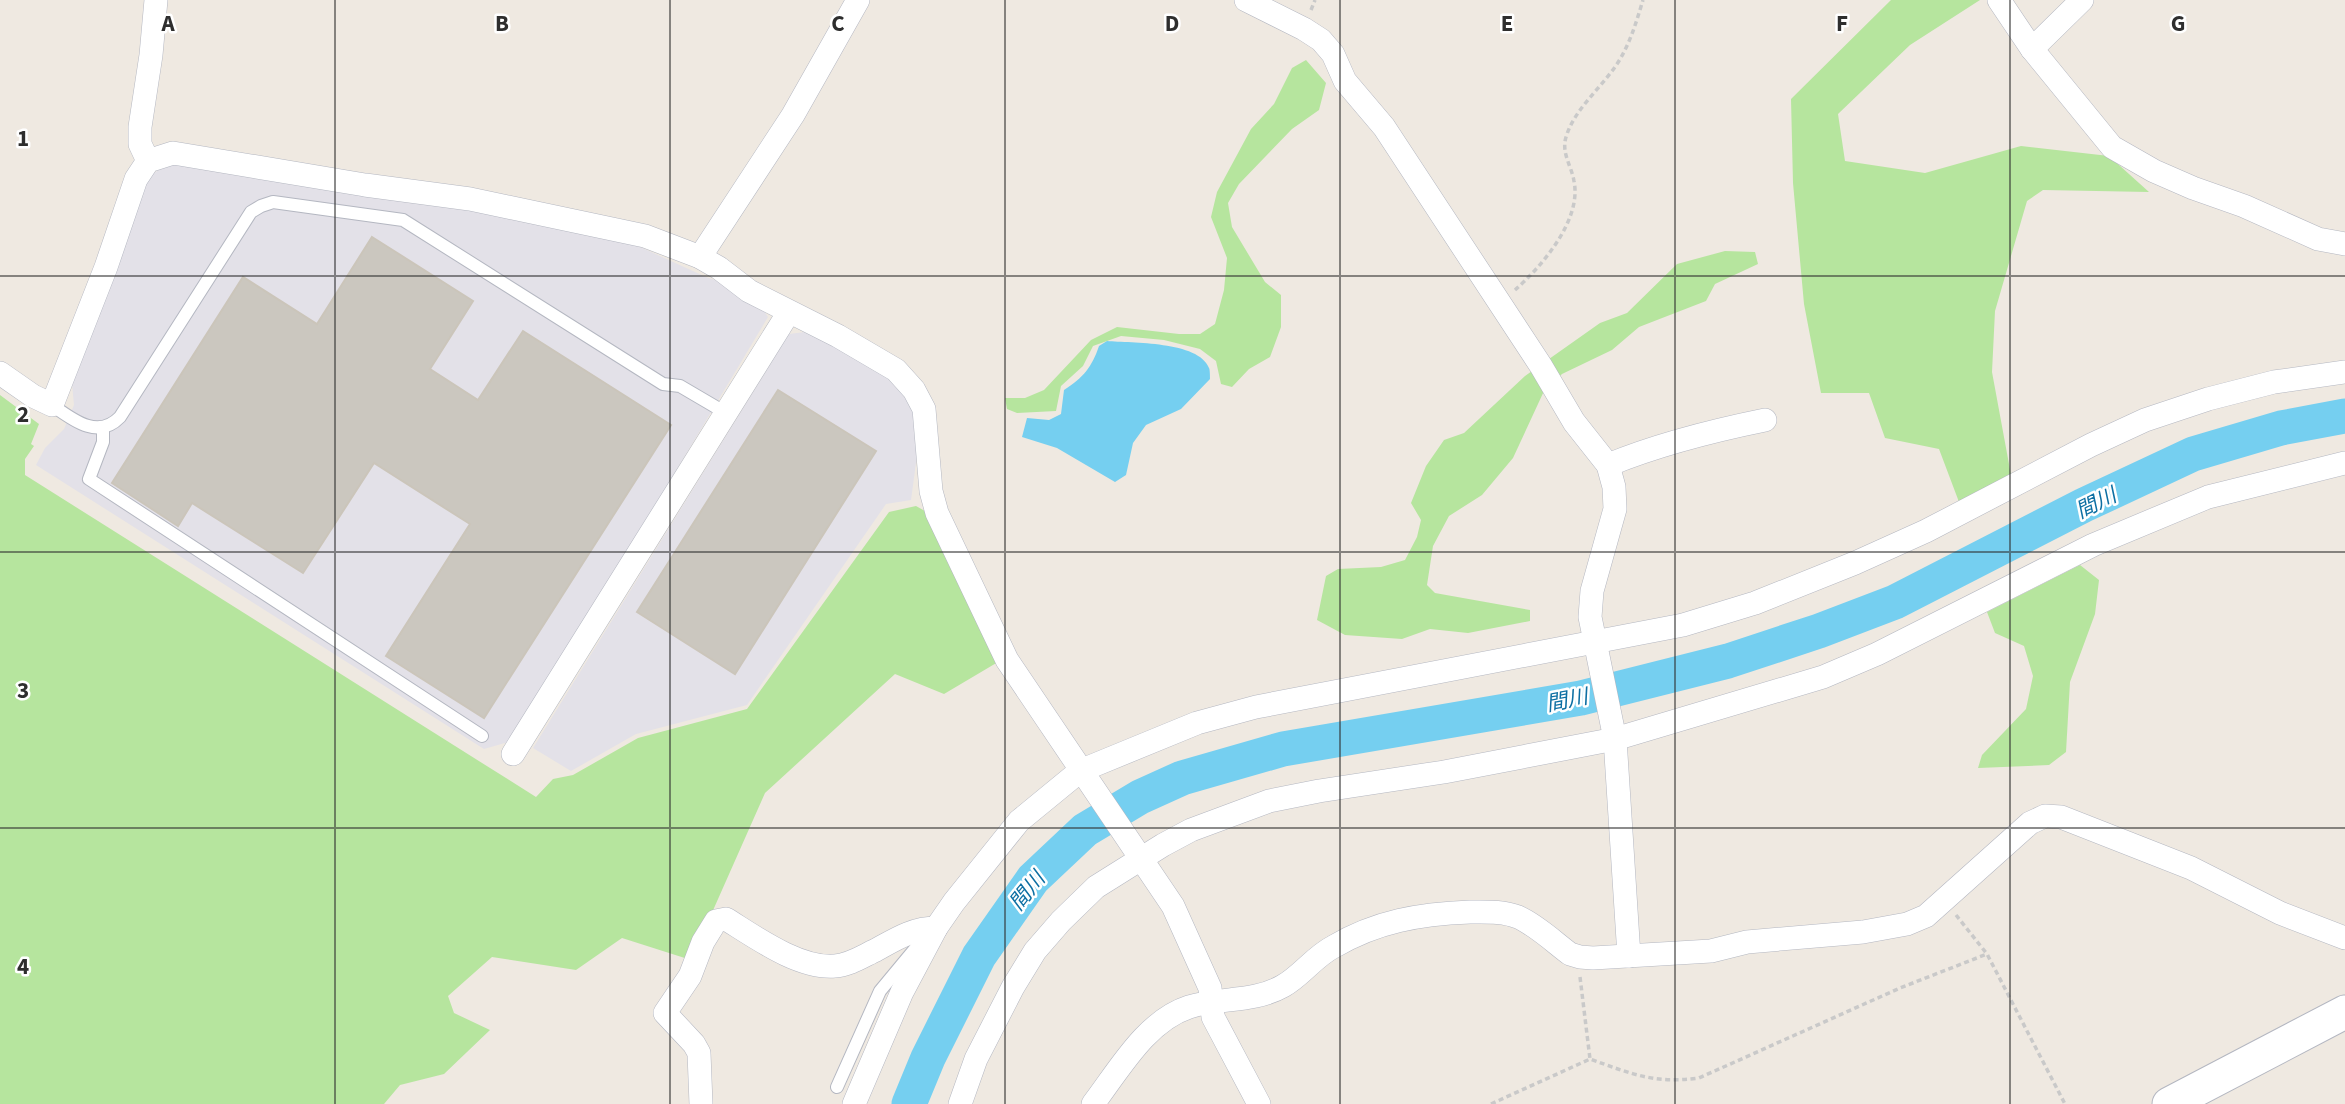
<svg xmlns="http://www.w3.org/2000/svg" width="2345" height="1104" font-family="'Source Sans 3','Noto Sans JP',sans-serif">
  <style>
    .industrial { fill: #e3e1e8 }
    .green { fill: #b6e59e }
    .water { fill: #75cff0 }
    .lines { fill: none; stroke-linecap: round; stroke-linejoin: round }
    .river { stroke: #75cff0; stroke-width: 35 }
    .building { fill: #cbc7bf; stroke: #cbc5ba; stroke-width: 2 }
    .service-casing { stroke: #b4b7c1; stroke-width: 14 }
    .minor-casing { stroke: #b4b7c1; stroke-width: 24 }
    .secondary-casing { stroke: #b4b7c1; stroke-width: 35 }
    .path { stroke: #c9c9c9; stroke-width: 3.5; stroke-dasharray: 5 3.5; stroke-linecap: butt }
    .service { stroke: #fff; stroke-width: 12 }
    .minor { stroke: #fff; stroke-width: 23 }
    .secondary { stroke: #fff; stroke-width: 33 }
    .grid { fill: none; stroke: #2e2e2e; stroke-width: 2; stroke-opacity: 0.55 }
    .labels { text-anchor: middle; stroke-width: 5; stroke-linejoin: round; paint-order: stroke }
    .water-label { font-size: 21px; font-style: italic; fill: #0d6fa3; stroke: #fff }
    .grid-label { font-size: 23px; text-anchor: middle; font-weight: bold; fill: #2e2e2e; stroke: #fff; stroke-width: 5; stroke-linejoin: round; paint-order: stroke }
  </style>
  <rect width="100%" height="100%" fill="#efe9e1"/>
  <g class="industrial">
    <polygon points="173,160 472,211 638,246 706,277 729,285 760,305 768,317 515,740 484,749 36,465 45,448 64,429 74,405 72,384 147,178"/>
    <polygon points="813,331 898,380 915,407 920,433 911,500 886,504 747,705 636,734 571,771 533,748 789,334"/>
  </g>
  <g class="green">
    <polygon points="1891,0 1980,0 1910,45 1838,114 1845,161 1925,173 2021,146 2109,156 2149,192 2043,190 2027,201 1995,311 1992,372 2011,475 1959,502 1939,449 1885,438 1869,393 1821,393 1804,304 1793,183 1791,99"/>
    <polygon points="1306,60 1326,83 1319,110 1292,129 1239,184 1228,203 1232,227 1265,282 1281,295 1281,327 1270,357 1249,369 1232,387 1221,384 1216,361 1200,349 1164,340 1121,336 1093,346 1083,366 1061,386 1056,411 1017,413 1007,409 1005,398 1025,398 1044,390 1091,340 1117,327 1179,334 1200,334 1215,324 1224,290 1227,258 1211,217 1217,192 1251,129 1274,104 1292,68"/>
    <polygon points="1725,251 1755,252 1758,264 1715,284 1706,301 1639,327 1612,350 1562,374 1544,391 1513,458 1482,495 1449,516 1433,546 1427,585 1435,593 1530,610 1530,621 1468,633 1430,629 1402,639 1345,635 1317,620 1326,576 1338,569 1381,567 1405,560 1417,537 1421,520 1411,503 1426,466 1444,440 1464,433 1525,376 1600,323 1627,313 1677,264"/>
    <polygon points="0,395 39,424 31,444 34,446 25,459 25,475 536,797 553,779 573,775 638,738 747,709 889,512 916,506 932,515 998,662 944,694 895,674 765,793 691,960 622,938 576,970 492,957 448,996 454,1013 490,1030 444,1074 400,1085 384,1104 0,1104"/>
    <polygon points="2080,565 2099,580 2095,614 2070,682 2066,752 2049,765 1978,768 1982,755 2026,709 2033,676 2024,646 1995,633 1987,612"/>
  </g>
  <path class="water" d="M 1107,341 C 1131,343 1199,341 1209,368 C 1210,369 1210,378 1210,379 L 1181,409 L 1146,425 L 1133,443 L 1126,475 L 1115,482 L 1057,448 L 1022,437 L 1027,418 L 1049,420 L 1061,414 L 1064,390 C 1083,378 1092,367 1099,346 Z"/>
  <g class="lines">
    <polyline class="river" points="909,1104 928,1058 979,956 1033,879 1085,830 1140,797 1182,778 1283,749 1581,698 1728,661 1819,631 1895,602 2084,505 2193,454 2281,428 2345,416"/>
  </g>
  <g class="building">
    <polygon points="372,237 473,301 430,369 478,400 523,331 671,425 484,718 386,656 470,524 374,463 303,573 192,503 178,526 112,483 243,277 317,324"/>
    <polygon points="778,390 876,451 735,674 637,612"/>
  </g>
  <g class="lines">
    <g class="service-casing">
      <g id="service">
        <path d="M 52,405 C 73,420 98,440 120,417 L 251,212 L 261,206 L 273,202 L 403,220 L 663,384 L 680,386 L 726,413"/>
        <polyline points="103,428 103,442 89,479 482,736"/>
        <polyline points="837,1087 880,991 919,944"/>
      </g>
    </g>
    <g class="minor-casing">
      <g id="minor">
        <polyline points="1246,0 1304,29 1321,40 1333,54 1345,81 1384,127 1541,366 1574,422 1608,465 1614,487 1615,509 1592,591 1590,617 1615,739 1629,956"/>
        <polyline points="1999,0 2032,49 2112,147 2154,171 2193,188 2244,206 2318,239 2345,244"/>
        <polyline points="2032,49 2082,0"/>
        <polyline points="148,161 140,144 140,127 151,55 156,0"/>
        <polyline points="700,257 793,115 858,0"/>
        <polyline points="0,373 33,396 52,405 106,267 136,179 148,161 173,153 365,185 470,199 645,236 700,257 719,268 749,291 838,336 896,370 914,390 924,409 931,491 937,513 1007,660 1173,906 1210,988 1213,1017 1259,1104"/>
        <path d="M 1608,465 C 1659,444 1711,431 1765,420"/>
        <polyline points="513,754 789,312"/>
        <path d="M 701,1104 L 699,1053 L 694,1044 L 665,1013 L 690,976 L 703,942 L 716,921 L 726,919 C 755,937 799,969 835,966 C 850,965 863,956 876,950 C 896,939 913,928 936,928"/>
        <polyline points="854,1104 902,992 936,928 954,902 1019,821 1080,771 1197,723 1256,707 1683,625 1755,603 1855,563 1926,531 2091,445 2145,420 2208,399 2274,382 2345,372"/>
        <polyline points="960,1104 976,1059 1013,987 1035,951 1061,921 1096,887 1163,845 1191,830 1269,801 1319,791 1444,772 1615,739 1823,677 1877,654 2093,545 2208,497 2345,463"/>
        <path d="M 1093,1104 C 1119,1070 1146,1021 1189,1007 C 1220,997 1253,1003 1283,986 C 1301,976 1314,957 1333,947 C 1377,921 1420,914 1470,912 C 1486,912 1503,911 1518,917 C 1536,925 1554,942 1570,954 L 1580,957 L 1593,958 L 1711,951 L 1747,942 L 1863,932 L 1907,924 L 1926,916 L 2030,823 L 2045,816 L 2061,817 L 2191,868 L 2280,913 L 2345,938"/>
      </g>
    </g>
    <g class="secondary-casing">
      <polyline id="secondary" points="2169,1104 2345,1012"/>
    </g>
    <g class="path">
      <polyline points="1311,10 1315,0"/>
      <path d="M 1515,290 C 1542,266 1582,220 1574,181 C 1571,164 1560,152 1567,134 C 1576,108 1601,88 1617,64 C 1630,44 1636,23 1643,0"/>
      <polyline points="1956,915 1987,954 2065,1104"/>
      <polyline points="1580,977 1590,1059"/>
      <path d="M 1491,1104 L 1590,1059 C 1632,1074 1654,1084 1699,1078 L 1900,988 L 1987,954"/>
    </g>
    <use href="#service" class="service"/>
    <use href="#minor" class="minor"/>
    <use href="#secondary" class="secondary"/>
  </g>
  <path class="grid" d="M 335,0 L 335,1104M 670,0 L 670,1104M 1005,0 L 1005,1104M 1340,0 L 1340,1104M 1675,0 L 1675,1104M 2010,0 L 2010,1104M 0,276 L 2345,276M 0,552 L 2345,552M 0,828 L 2345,828"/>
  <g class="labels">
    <g class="water-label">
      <text transform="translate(2096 503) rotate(-26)" y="7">間川</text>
      <text transform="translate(1567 700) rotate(-11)" y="7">間川</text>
      <text transform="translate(1027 891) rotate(-51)" y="7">間川</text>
    </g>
  </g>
  <g class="grid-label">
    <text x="168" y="31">A</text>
    <text x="502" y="31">B</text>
    <text x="838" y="31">C</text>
    <text x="1172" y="31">D</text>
    <text x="1507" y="31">E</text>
    <text x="1842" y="31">F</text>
    <text x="2178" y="31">G</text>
    <text x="23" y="146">1</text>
    <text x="23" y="422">2</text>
    <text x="23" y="698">3</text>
    <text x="23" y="974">4</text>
  </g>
</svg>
